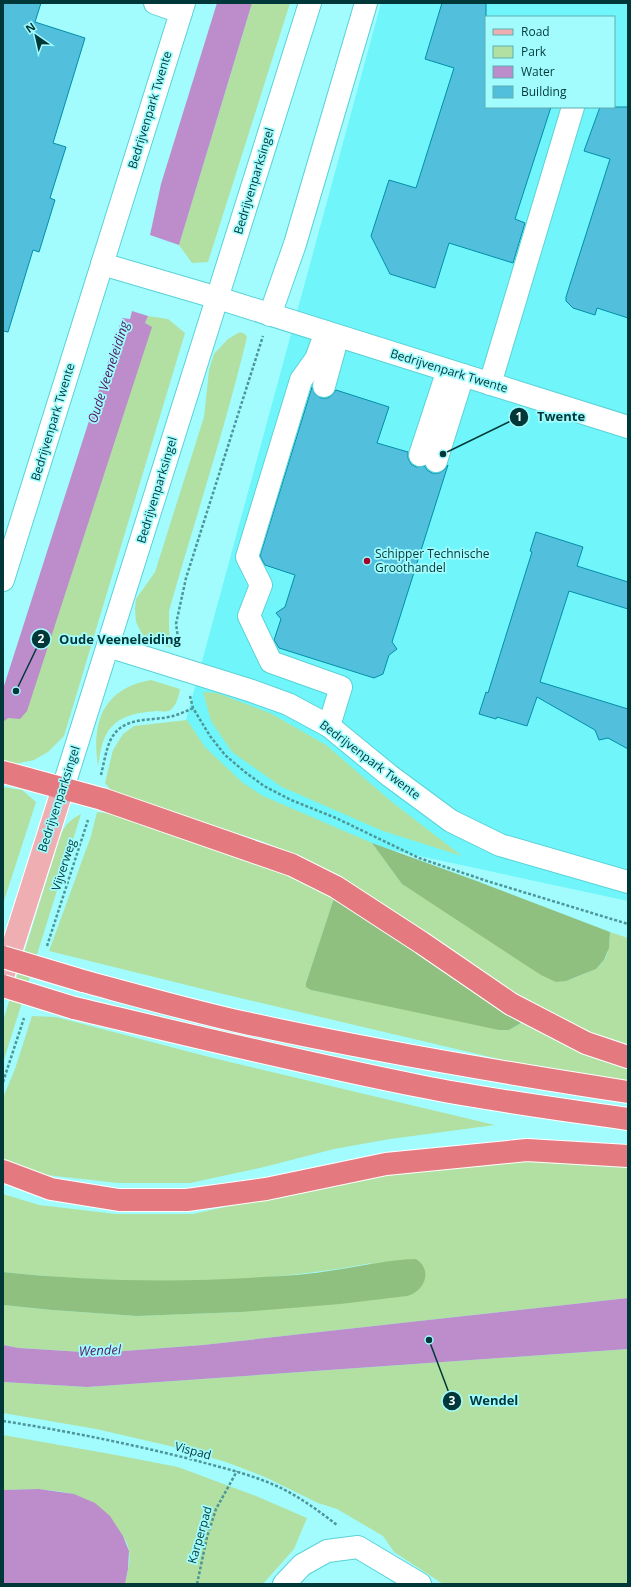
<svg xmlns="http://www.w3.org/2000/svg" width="631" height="1587" font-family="'Open Sans',sans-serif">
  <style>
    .built { fill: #70f6fa; fill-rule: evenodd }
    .green { fill: #b1e0a2 }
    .forest { fill: #8fc07f }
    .water { fill: #bc8ccb }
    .building { fill: #52bfdc; stroke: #028eaa }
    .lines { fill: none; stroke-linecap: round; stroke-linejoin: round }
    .minor-casing { stroke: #5ad2d6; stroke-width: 24 }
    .major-casing { stroke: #fff; stroke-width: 24 }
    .highway-casing { stroke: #fff; stroke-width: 24 }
    .path { stroke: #4d9597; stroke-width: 2.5; stroke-dasharray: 3 2; stroke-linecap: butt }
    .minor { stroke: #fff; stroke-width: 22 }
    .major { stroke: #efafb2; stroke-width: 22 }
    .highway { stroke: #e47a7f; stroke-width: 22 }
    .highway-bridge-casing { stroke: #fff; stroke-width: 24; stroke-linecap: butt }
    .highway-bridge { stroke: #e47a7f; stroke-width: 22 }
    .poi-dot { fill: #a2022c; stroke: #a2fcfe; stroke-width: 1.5 }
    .labels { text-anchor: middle; stroke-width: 3.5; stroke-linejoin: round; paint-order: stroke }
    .street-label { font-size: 12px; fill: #00383a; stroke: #a2fcfe }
    .poi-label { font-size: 12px; fill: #00383a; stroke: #a2fcfe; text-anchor: start }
    .water-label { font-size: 13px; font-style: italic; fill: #531763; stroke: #a2fcfe }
    .leader { fill: none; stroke: #00383a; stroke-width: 1.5 }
    .callout-dot { fill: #00383a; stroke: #a2fcfe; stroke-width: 1.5 }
    .mark-label { font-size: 12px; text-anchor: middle; font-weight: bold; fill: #fff }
    .callout-label { font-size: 13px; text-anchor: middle; font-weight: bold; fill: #00383a; stroke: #a2fcfe; stroke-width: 3.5; stroke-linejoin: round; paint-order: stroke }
  </style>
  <rect width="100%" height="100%" fill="#a2fcfe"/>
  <path class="built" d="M 381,3 L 628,3 L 628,901 L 164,801 ZM 486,17 L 614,17 L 614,107 L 486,107 Z"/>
  <g class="green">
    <polygon points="252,3 290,3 208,262 192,263 179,245"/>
    <polygon points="148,316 168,319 185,333 64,736 48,752 34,760 15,764 3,760 3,722 7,718 151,327 145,323"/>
    <path d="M 240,332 L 245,334 L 247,337 C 225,429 195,519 169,611 L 169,629 L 171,648 L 146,639 L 141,632 L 136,622 L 135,609 L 136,599 L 155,572 L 204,417 L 209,370 L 214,354 L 228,339 Z"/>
    <path d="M 151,680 L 180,689 C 179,696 176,707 169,711 C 165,712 160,711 156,711 C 137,713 118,715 107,733 C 101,743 100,755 98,766 C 91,721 104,688 151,680 Z"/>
    <polygon points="203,692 217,693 270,713 326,745 392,802 462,856 383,831 282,787 232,752 211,721"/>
    <path d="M 187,720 L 205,747 L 243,783 L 263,796 L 372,843 L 402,884 L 556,982 C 566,981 575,978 584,974 C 607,965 609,955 610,932 L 628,938 L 628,1049 L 607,1042 L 536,1009 L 388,911 L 339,875 L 261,841 L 201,822 L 118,798 L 105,783 L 113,750 L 123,734 L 134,726 Z"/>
    <polygon points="3,787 22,790 36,802 3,904"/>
    <polygon points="97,812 113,814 140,821 250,857 335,895 306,983 311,990 509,1030 521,1023 628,1067 628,1083 567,1074 507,1061 219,993 49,951 91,836"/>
    <path d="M 81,814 L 3,1063 L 3,1021 L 61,834 C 66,824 71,819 81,814 Z"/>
    <polygon points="32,1016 56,1017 213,1058 495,1125 390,1139 334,1149 264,1167 190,1183 118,1183 46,1175 3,1161 3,1098 15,1069"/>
    <path d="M 628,1159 L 628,1298 L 203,1345 L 98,1353 L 19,1348 L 3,1345 L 3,1305 L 52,1310 L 137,1316 L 241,1312 L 372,1263 C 252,1286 124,1285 3,1272 L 3,1194 L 39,1205 L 116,1214 L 193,1214 L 271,1197 L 449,1161 Z"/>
    <polygon points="628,1349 628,1584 443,1584 394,1552 383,1536 337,1509 318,1503 265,1477 226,1462 170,1446 96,1429 3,1413 3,1382 87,1387"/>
    <path d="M 3,1435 L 116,1455 L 178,1467 L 256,1496 L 307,1518 L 294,1549 L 263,1584 L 125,1584 C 127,1574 131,1561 129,1551 C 128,1542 121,1533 116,1526 C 90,1486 45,1489 3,1490 Z"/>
  </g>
  <g class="forest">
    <polygon points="372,843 474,880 610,932 609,948 604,960 596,969 566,981 556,982 541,975 402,884"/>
    <polygon points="335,895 521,1023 509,1030 499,1030 311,990 306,987 306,983"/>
    <path d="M 416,1259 C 433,1270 425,1291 407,1296 L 340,1304 L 241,1312 L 137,1316 L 52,1310 L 3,1305 L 3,1272 C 89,1281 176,1283 263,1277 C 287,1276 311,1274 335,1270 C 362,1266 388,1260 416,1259 Z"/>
  </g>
  <g class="water">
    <polygon points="217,3 252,3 179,245 150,235 161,184"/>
    <polygon points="132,311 148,316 145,323 152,327 27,711 20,719 8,718 3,722 3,689 122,318 130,319"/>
    <polygon points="628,1298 628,1349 87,1387 3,1382 3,1345 19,1348 98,1353 203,1345"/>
    <polygon points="39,1489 74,1494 95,1503 110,1516 123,1536 129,1551 128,1569 125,1584 3,1584 3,1490"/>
  </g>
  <g class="building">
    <polygon points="3,3 41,3 35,22 85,38 53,143 66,147 50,198 55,200 39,252 33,250 8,332 3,331"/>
    <polygon points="442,3 486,3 486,107 551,107 515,219 525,223 513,263 449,243 435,288 390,274 371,236 389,180 416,188 454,68 425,59"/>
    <polygon points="600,107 628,107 628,318 597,308 595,315 573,308 566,301 566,297 610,159 584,151"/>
    <polygon points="312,387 315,394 321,398 328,398 332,395 336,390 389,407 377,443 408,452 408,458 411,464 416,467 425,466 427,470 432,473 439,473 444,470 448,465 392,642 397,649 389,655 383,674 374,678 279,648 274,640 281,619 276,613 285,607 295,575 265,565 260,556"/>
    <polygon points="536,532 583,547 577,566 628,582 628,609 569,591 540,682 628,709 628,749 608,738 599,740 595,730 537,697 527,726 497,717 496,719 479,714 486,692 488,693 532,552 530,551"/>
  </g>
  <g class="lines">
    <g class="minor-casing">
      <g id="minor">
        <polyline points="155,3 181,12"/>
        <polyline points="102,264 218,298 628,427"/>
        <polyline points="270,315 295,244 366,3"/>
        <polyline points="326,332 316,359 301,380 247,557 261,585 249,616 271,662 341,687 329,726"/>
        <polyline points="490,384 573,107"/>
        <polyline points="324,386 337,339"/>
        <polyline points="420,455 445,379"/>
        <polyline points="436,461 463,375"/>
        <polyline points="3,580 184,3"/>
        <polyline points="108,646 249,690 288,704 329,726 390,776 451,821 500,845 628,882"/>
        <polyline points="63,788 310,3"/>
        <polyline points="284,1584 302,1565 327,1551 358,1547 420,1584"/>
      </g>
    </g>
    <g class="major-casing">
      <polyline id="major" points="3,977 63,788"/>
    </g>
    <g class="highway-casing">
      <g id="highway">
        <polyline points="3,772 102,799 292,865 336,887 422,943 511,1004 586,1043 628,1057"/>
        <path d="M 83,981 C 135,995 188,1010 241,1022 C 369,1050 498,1072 628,1092"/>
        <path d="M 74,1008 C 189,1035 303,1063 419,1086 C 488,1100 558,1109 628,1119"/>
        <polyline points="3,1171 51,1189 119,1200 187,1200 266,1189 386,1164 527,1150 628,1156"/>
      </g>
    </g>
    <g class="path">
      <polyline points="179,644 176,624 186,578 263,336"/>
      <polyline points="190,696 193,708 210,736 225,755 245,772 264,786 291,800 336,818 419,858 487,881 628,924"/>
      <path d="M 101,775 C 104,763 106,749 111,739 C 124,715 151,722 173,716 C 180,714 187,711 193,708"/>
      <polyline points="47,946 88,820"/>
      <polyline points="3,1082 24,1018"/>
      <path d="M 3,1421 C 67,1431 131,1444 194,1460 C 223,1468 254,1475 281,1488 C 301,1498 319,1511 337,1525"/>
      <polyline points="197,1584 207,1537 216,1509 237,1471"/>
    </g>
    <use href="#minor" class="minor"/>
    <use href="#major" class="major"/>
    <use href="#highway" class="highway"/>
    <g class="highway-bridge-casing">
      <g id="highway-bridge">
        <polyline points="3,957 83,981"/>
        <polyline points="3,986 74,1008"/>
      </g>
    </g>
    <use href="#highway-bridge" class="highway-bridge"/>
  </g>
  <circle class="poi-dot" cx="367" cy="561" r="4"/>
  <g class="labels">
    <g class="street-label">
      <text transform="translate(150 110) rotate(-73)" y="4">Bedrijvenpark Twente</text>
      <text transform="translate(254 181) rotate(-73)" y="4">Bedrijvenparksingel</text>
      <text transform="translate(449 371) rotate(17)" y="4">Bedrijvenpark Twente</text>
      <text transform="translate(53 422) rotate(-73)" y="4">Bedrijvenpark Twente</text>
      <text transform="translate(157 490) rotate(-73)" y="4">Bedrijvenparksingel</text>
      <text transform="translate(370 760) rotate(37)" y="4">Bedrijvenpark Twente</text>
      <text transform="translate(59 799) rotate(-72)" y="4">Bedrijvenparksingel</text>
      <text transform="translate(64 865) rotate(-72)" y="4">Vijverweg</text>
      <text transform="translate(193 1451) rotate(15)" y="4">Vispad</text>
      <text transform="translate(200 1535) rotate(-74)" y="4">Karperpad</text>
    </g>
    <g class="poi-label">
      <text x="375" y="558">Schipper Technische<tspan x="375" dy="14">Groothandel</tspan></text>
    </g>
    <g class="water-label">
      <text transform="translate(108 372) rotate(-72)" y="5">Oude Veeneleiding</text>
      <text transform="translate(100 1350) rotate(-2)" y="5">Wendel</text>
    </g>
  </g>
  <path class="leader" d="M443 454L519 417M16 691L41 639M429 1340L452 1401"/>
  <g class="callout-dot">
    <circle cx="443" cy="454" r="4"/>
    <circle cx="16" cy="691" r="4"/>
    <circle cx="429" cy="1340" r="4"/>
    <circle cx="519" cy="417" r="10"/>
    <circle cx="41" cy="639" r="10"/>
    <circle cx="452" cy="1401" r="10"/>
  </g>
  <g class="mark-label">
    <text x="519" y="421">1</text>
    <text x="41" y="643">2</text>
    <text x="452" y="1405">3</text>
  </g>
  <g class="callout-label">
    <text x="561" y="421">Twente</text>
    <text x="120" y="644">Oude Veeneleiding</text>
    <text x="494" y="1405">Wendel</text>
  </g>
  <rect width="631" height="1587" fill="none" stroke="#00383a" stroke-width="8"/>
  <rect x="485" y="16" width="130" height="92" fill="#a2fcfe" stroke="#61aeb0"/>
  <rect x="493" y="29" width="20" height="6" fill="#efafb2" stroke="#61aeb0"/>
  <text x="521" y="36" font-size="12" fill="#00383a">Road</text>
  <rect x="493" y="46" width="20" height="12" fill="#b1e0a2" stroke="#61aeb0"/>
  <text x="521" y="56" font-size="12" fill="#00383a">Park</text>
  <rect x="493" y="66" width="20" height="12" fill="#bc8ccb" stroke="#61aeb0"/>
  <text x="521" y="76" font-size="12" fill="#00383a">Water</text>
  <rect x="493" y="86" width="20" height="12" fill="#52bfdc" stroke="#61aeb0"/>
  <text x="521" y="96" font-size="12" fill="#00383a">Building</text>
  <g transform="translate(36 36) rotate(326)" stroke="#a2fcfe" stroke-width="3" paint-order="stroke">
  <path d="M0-3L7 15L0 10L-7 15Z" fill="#00383a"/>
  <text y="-6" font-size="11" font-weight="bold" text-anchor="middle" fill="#00383a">N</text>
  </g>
</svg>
